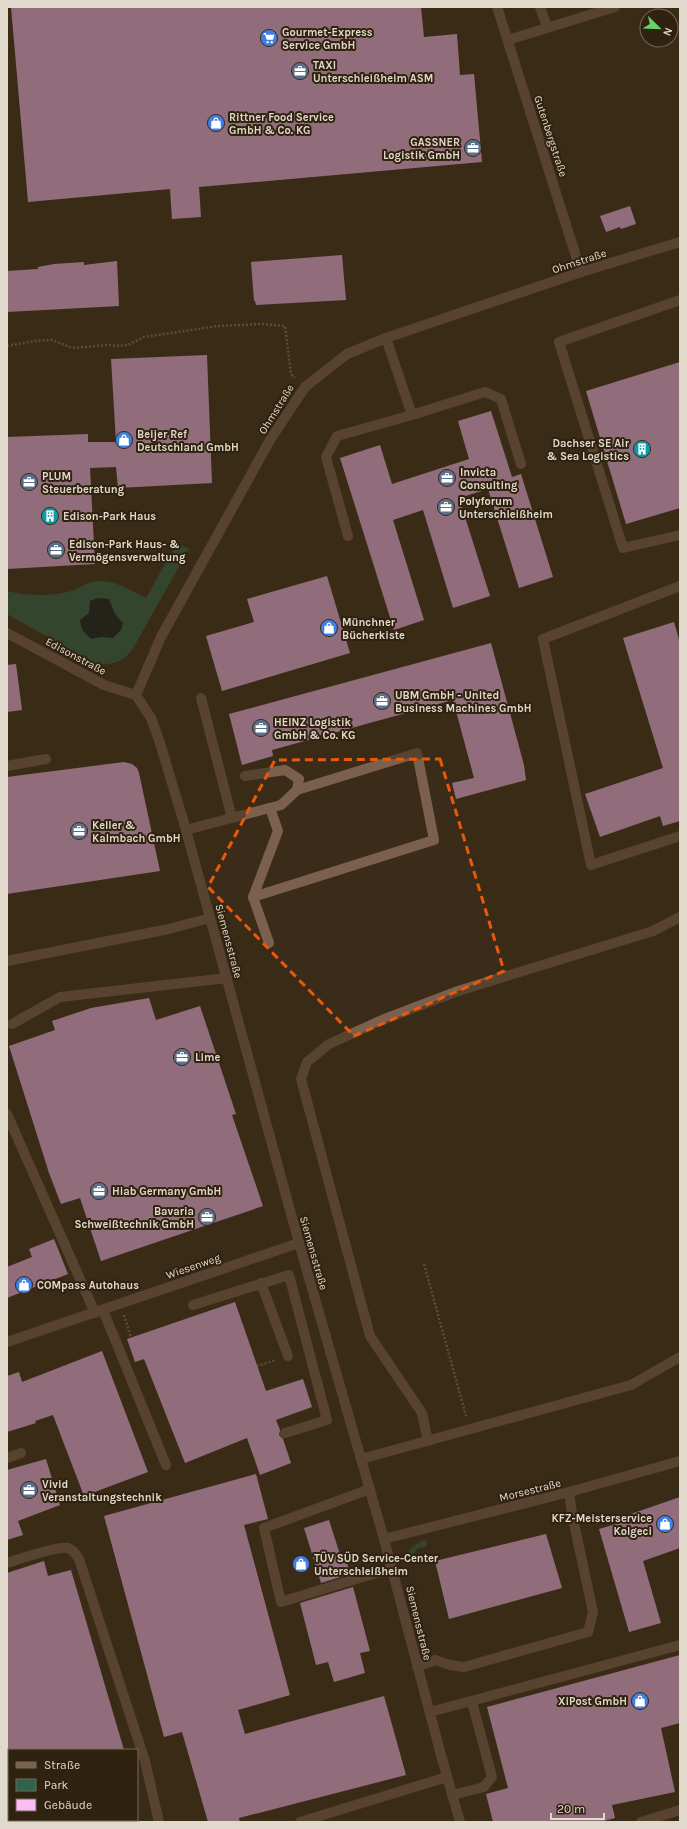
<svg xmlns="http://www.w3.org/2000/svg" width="687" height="1829" font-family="Karla,sans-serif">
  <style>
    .green { fill: #2d644b }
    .water { fill: #0c1a1b }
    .building { fill: #fabdf6 }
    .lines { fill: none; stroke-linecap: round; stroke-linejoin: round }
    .path { stroke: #817564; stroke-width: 2.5; stroke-dasharray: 2 2; stroke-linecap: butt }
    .lane { stroke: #7c604e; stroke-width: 10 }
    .street { stroke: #7c604e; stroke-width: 10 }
    .marked { fill: none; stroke: #e8590c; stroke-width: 3; stroke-dasharray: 8 5; stroke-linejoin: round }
    .labels { text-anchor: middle; stroke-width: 4; stroke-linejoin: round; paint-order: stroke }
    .poi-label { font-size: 11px; font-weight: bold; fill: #e2d9cd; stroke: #2f220e; text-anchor: start }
    .street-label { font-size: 11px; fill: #e2d9cd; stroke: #2f220e }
  </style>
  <rect width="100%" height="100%" fill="#3a2c18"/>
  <g class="green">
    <path d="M 177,543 L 189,549 L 132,650 C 121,663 111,666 94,663 L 7,614 L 7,591 C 27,596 55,597 74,590 C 83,586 90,581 100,581 C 116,580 133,592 146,598 Z"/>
    <path d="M 426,1540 L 427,1546 L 418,1548 L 407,1564 L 405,1558 C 409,1548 415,1543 426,1540 Z"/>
  </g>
  <path class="water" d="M 97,598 L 109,599 L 115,614 L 123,623 L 121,630 L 113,638 L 101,637 L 91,639 C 84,633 81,629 80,620 L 89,613 L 90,601 Z"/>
  <g class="building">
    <polygon points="11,7 421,7 424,37 457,34 460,75 474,74 482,162 199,187 201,217 172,219 170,189 28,202"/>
    <polygon points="630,206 636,224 621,229 620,227 606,232 600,216"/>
    <polygon points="342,255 346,300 256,305 255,301 254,301 251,262"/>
    <polygon points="117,261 119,306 7,312 7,271 38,269 38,267 54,264 84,262 84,265"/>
    <polygon points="207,355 212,483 118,488 116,467 90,468 95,564 7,569 7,437 88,434 88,442 116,442 111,359"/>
    <polygon points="680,362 680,508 626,524 586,391"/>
    <polygon points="491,411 512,477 521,474 553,577 519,588 488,489 459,498 490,596 453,608 423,510 393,520 424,620 394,630 340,458 380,445 392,484 469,459 458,421"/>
    <polygon points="327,576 350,653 222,691 206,636 254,622 247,599"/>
    <polygon points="674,622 680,643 680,821 663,826 660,816 600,837 585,794 663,768 623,638"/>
    <polygon points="491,643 524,765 526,780 456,799 452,783 474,778 453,700 272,750 273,756 242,765 229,714"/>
    <polygon points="16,664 22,710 7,712 7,665"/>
    <polygon points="124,762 132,764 137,768 139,773 160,871 7,894 7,777"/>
    <polygon points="149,998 156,1020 200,1006 236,1114 232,1115 263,1206 101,1261 80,1198 61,1204 49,1173 9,1046 55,1030 52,1021 91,1008"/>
    <polygon points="54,1239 68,1274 7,1298 7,1267 32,1257 29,1249"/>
    <polygon points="235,1302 266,1391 303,1379 312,1407 276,1420 280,1430 279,1435 283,1439 291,1463 260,1475 247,1438 185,1463 144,1359 135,1362 127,1339"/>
    <polygon points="102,1351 148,1472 84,1496 53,1415 35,1421 36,1423 7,1432 7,1376 19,1372 22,1382"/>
    <polygon points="46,1459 60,1505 18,1521 23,1535 7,1540 7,1470"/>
    <polygon points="256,1474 268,1519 244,1525 290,1695 238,1710 245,1734 384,1696 406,1775 239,1818 240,1822 208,1822 182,1732 164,1737 104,1516"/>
    <polygon points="680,1497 680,1548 643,1561 661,1623 629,1632 599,1529 630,1520 628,1515"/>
    <polygon points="329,1520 342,1561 346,1560 350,1574 321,1583 304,1528"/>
    <polygon points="546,1534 562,1588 449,1619 435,1561"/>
    <polygon points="44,1561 48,1576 71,1570 124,1750 7,1750 7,1573"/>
    <polygon points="353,1587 370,1651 360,1653 365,1673 334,1682 328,1662 316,1665 300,1603"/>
    <polygon points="680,1655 680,1723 661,1728 675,1792 612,1805 615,1818 600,1822 493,1822 486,1794 508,1788 487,1707"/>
  </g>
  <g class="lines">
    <g class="path">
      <polyline points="7,346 35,341 52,340 72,348 108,345 117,346 128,345 144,337 218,326 263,324 285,326 291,374 295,378"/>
      <polyline points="424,1264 466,1416"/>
      <polyline points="124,1315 131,1338"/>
      <polyline points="257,1366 276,1360"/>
    </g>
    <g class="lane">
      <polyline points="540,7 547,27"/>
      <polyline points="508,40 615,7"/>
      <polyline points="680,300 559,342 623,548 680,535"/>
      <polyline points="386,338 412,415"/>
      <polyline points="348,536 326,457 337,436 412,415 485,392 501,399 521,464"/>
      <polyline points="680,586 543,639 591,865 680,836"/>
      <polyline points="201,698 232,818"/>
      <polyline points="7,766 46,759"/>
      <polyline points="245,776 285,770 299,779 297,790"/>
      <polyline points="186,830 281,805 297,790 417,753 434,840 253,897 269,943"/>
      <polyline points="253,897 278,831 270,808"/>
      <polyline points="7,961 169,929 210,918"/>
      <polyline points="12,1024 60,997 227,978"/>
      <polyline points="7,1114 95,1313"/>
      <polyline points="261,1283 288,1356"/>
      <polyline points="193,1305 289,1275 327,1420 285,1433"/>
      <polyline points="103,1310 166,1465"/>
      <polyline points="428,1441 422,1413 370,1336 301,1079 307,1062 329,1044 382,1020 458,991 653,931 680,917"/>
      <polyline points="7,1458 21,1453"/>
      <polyline points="361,1459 631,1385 680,1357"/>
      <polyline points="370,1489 264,1528 281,1602 392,1568"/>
      <path d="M 7,1563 C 20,1559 56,1546 68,1548 C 73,1550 76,1554 79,1559 L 145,1761 L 159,1822"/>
      <polyline points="417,1667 435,1660 450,1665 464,1667 588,1632 593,1612 572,1514 569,1492"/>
      <polyline points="430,1712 680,1645"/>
      <polyline points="452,1795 484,1787 492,1777 472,1702"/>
      <polyline points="300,1822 447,1777"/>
      <polyline points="641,1822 680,1810"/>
    </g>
    <g class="street">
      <polyline points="497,7 581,272"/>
      <polyline points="7,633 104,685 136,695"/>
      <polyline points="136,695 151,718 160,743 186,830 299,1243 384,1539 441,1755 460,1822"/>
      <polyline points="136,695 161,637 270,440 305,387 347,354 386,338 581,272 680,242"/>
      <polyline points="7,1342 299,1243"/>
      <polyline points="384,1539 569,1492 680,1461"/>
    </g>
  </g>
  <path d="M0 0H687V1829H0ZM 440,759 L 504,971 L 354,1036 L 208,887 L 275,760 Z" fill="#3a2c18" fill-opacity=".55" fill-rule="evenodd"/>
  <path class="marked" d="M 440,759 L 504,971 L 354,1036 L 208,887 L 275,760 Z"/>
  <defs>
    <g id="supermarket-disc" transform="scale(0.9)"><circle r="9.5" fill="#3f7fe0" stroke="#2f220e"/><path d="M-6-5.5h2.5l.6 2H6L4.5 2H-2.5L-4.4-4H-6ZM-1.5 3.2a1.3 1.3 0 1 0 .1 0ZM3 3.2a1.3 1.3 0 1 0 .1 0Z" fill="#fff"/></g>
    <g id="office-disc" transform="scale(0.9)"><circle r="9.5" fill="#5c6f8a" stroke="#2f220e"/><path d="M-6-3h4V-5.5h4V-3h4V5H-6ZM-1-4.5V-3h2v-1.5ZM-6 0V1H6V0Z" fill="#fff"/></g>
    <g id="shop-disc" transform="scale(0.9)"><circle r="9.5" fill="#3f7fe0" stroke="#2f220e"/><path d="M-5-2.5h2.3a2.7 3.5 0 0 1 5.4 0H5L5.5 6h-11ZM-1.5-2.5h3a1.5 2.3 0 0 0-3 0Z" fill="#fff"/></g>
    <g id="building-disc" transform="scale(0.9)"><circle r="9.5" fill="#0f9aa8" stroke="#2f220e"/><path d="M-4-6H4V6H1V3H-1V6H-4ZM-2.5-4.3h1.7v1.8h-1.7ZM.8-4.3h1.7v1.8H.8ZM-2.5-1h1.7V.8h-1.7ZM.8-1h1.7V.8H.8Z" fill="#fff"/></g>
  </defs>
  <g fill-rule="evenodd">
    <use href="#supermarket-disc" x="269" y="38"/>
    <use href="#office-disc" x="300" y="71"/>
    <use href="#shop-disc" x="216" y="123"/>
    <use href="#office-disc" x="473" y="148"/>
    <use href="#shop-disc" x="124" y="440"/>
    <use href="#building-disc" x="642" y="449"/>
    <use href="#office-disc" x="447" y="478"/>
    <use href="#office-disc" x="29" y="482"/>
    <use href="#office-disc" x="446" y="507"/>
    <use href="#building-disc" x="50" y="516"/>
    <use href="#office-disc" x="56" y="550"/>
    <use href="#shop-disc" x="329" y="628"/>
    <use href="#office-disc" x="382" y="701"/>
    <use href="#office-disc" x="261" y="728"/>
    <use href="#office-disc" x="79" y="831"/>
    <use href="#office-disc" x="182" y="1057"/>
    <use href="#office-disc" x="99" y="1191"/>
    <use href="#office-disc" x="207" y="1217"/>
    <use href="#shop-disc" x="24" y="1285"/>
    <use href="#office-disc" x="29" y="1490"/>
    <use href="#shop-disc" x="665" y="1524"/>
    <use href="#shop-disc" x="301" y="1564"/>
    <use href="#shop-disc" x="640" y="1701"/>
  </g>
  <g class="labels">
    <g class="poi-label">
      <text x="282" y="36">Gourmet-Express<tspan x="282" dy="13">Service GmbH</tspan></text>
      <text x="313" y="69">TAXI<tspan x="313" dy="13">Unterschleißheim ASM</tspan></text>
      <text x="229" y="121">Rittner Food Service<tspan x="229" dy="13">GmbH &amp; Co. KG</tspan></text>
      <text x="460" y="146" text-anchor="end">GASSNER<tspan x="460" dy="13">Logistik GmbH</tspan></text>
      <text x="137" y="438">Beijer Ref<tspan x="137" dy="13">Deutschland GmbH</tspan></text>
      <text x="629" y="447" text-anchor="end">Dachser SE Air<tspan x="629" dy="13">&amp; Sea Logistics</tspan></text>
      <text x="460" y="476">Invicta<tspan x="460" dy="13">Consulting</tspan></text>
      <text x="42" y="480">PLUM<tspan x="42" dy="13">Steuerberatung</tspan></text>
      <text x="459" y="505">Polyforum<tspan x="459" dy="13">Unterschleißheim</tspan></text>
      <text x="63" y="520">Edison-Park Haus</text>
      <text x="69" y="548">Edison-Park Haus- &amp;<tspan x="69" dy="13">Vermögensverwaltung</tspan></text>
      <text x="342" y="626">Münchner<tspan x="342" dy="13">Bücherkiste</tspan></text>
      <text x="395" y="699">UBM GmbH - United<tspan x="395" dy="13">Business Machines GmbH</tspan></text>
      <text x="274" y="726">HEINZ Logistik<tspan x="274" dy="13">GmbH &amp; Co. KG</tspan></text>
      <text x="92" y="829">Keller &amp;<tspan x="92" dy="13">Kalmbach GmbH</tspan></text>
      <text x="195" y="1061">Lime</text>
      <text x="112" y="1195">Hiab Germany GmbH</text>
      <text x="194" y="1215" text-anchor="end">Bavaria<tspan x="194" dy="13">Schweißtechnik GmbH</tspan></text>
      <text x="37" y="1289">COMpass Autohaus</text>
      <text x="42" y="1488">Vivid<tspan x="42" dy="13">Veranstaltungstechnik</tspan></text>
      <text x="652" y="1522" text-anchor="end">KFZ-Meisterservice<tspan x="652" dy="13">Kolgeci</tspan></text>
      <text x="314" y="1562">TÜV SÜD Service-Center<tspan x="314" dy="13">Unterschleißheim</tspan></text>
      <text x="627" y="1705" text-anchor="end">XiPost GmbH</text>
    </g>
    <g class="street-label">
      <text transform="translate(551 136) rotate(72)" y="4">Gutenbergstraße</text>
      <text transform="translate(579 261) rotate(-18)" y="4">Ohmstraße</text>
      <text transform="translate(276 409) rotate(-58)" y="4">Ohmstraße</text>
      <text transform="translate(76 656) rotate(28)" y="4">Edisonstraße</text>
      <text transform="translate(229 941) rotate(75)" y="4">Siemensstraße</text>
      <text transform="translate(314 1253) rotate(74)" y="4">Siemensstraße</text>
      <text transform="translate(193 1266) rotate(-19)" y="4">Wiesenweg</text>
      <text transform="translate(530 1490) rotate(-14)" y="4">Morsestraße</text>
      <text transform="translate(419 1623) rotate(76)" y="4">Siemensstraße</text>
    </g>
  </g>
  <rect width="687" height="1829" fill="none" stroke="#e2d9cd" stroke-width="16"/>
  <rect x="8" y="1749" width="130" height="72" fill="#2f220e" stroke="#776b5a"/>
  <rect x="16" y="1762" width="20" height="6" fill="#7c604e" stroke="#776b5a"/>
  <text x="44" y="1769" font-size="12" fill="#e2d9cd">Straße</text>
  <rect x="16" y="1779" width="20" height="12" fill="#2d644b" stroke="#776b5a"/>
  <text x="44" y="1789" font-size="12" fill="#e2d9cd">Park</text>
  <rect x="16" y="1799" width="20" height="12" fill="#fabdf6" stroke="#776b5a"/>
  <text x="44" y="1809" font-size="12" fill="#e2d9cd">Gebäude</text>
  <g transform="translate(659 28) rotate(113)"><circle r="19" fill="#2f220e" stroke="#776b5a"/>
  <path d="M0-3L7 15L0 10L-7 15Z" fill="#66d466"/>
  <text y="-6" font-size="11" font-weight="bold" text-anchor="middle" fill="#e2d9cd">N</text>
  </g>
  <path d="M551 1813v6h53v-6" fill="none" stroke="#e2d9cd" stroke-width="2"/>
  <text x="557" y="1813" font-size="12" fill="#e2d9cd" stroke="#2f220e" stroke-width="3" paint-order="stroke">20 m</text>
</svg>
